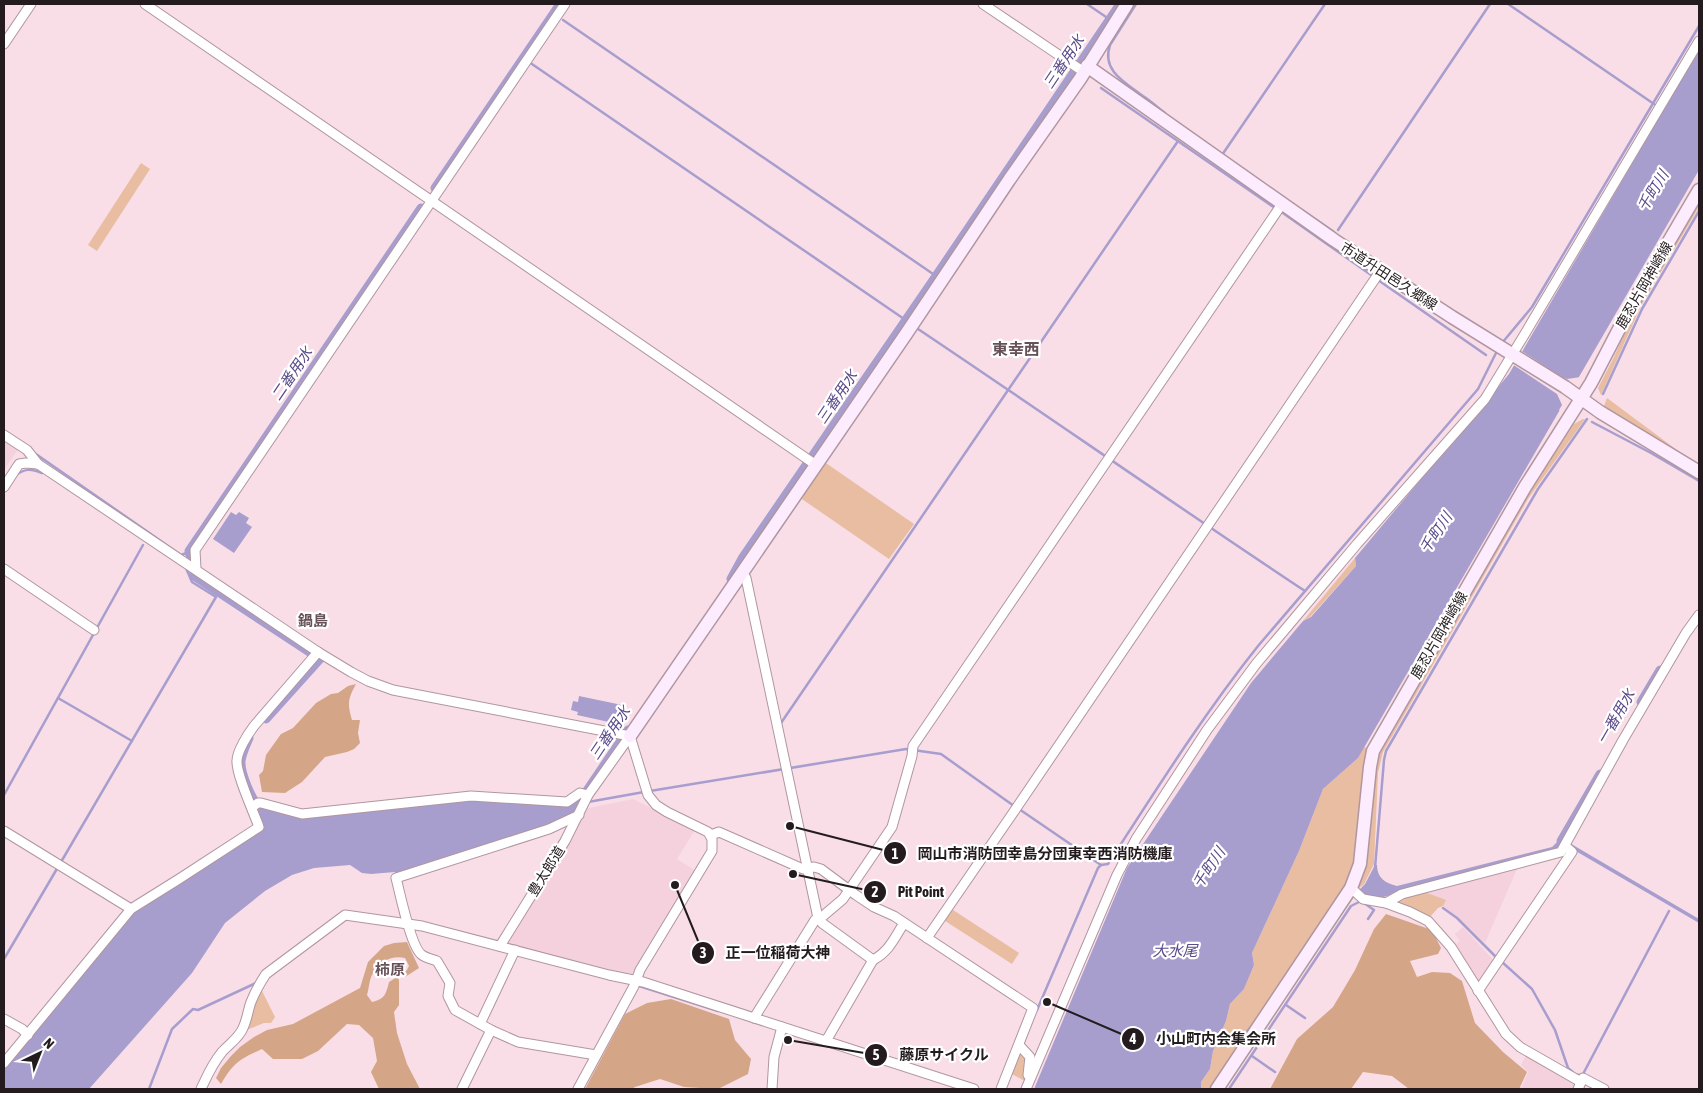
<svg xmlns="http://www.w3.org/2000/svg" width="1703" height="1093" font-family="'Asap Condensed','Noto Sans JP',sans-serif">
  <style>
    .built { fill: #f4d1dd }
    .green { fill: #e8bda1 }
    .forest { fill: #d4a687 }
    .water { fill: #a79ece }
    .pier { fill: #f9dee8 }
    .lines { fill: none; stroke-linecap: round; stroke-linejoin: round }
    .stream { stroke: #a79ece; stroke-width: 2.5 }
    .canal { stroke: #a79ece; stroke-width: 9 }
    .street-casing { stroke: #b096a0; stroke-width: 11 }
    .secondary-casing { stroke: #b096a0; stroke-width: 15 }
    .street { stroke: #fff; stroke-width: 9 }
    .secondary { stroke: #fcecfe; stroke-width: 12 }
    .labels { text-anchor: middle; stroke-width: 4.5; stroke-linejoin: round; paint-order: stroke }
    .street-label { font-size: 14px; fill: #241b1e; stroke: #fff }
    .water-label { font-size: 15px; font-style: italic; fill: #5a4b89; stroke: #fff }
    .neighbourhood-label { font-size: 15px; font-weight: bold; fill: #675159; stroke: #fff }
    .quarter-label { font-size: 16px; font-weight: bold; fill: #675159; stroke: #fff }
    .leader { fill: none; stroke: #241b1e; stroke-width: 2 }
    .callout-dot { fill: #241b1e; stroke: #fff; stroke-width: 2 }
    .mark-label { font-size: 15px; text-anchor: middle; font-weight: bold; fill: #fff }
    .callout-label { font-size: 15px; text-anchor: middle; font-weight: bold; fill: #241b1e; stroke: #fff; stroke-width: 4.5; stroke-linejoin: round; paint-order: stroke }
  </style>
  <rect width="100%" height="100%" fill="#f9dee8"/>
  <g class="built">
    <polygon points="4,438 19,448 4,470"/>
    <polygon points="633,799 695,830 677,859 696,871 632,974 626,977 510,946 506,941 584,809"/>
    <polygon points="1517,869 1485,943 1458,917 1443,906 1445,900 1422,891"/>
    <polygon points="1463,927 1495,962 1479,986 1453,947 1460,941 1455,934"/>
    <polygon points="1526,1055 1576,1082 1573,1089 1521,1089 1528,1072 1521,1065"/>
  </g>
  <g class="green">
    <polygon points="141,163 150,169 97,251 88,245"/>
    <polygon points="1699,198 1699,207 1641,306 1601,395 1598,388 1614,357 1631,319"/>
    <polygon points="1607,398 1685,456 1685,457 1604,406"/>
    <polygon points="1583,419 1585,419 1528,499 1383,752 1378,773 1374,864 1364,884 1359,888 1358,884 1377,753 1525,497 1574,424"/>
    <polygon points="823,461 914,524 889,559 799,497"/>
    <polygon points="1355,558 1356,566 1310,617 1303,621"/>
    <path d="M 1364,747 L 1368,748 C 1357,787 1363,828 1354,867 C 1352,874 1349,881 1346,888 L 1212,1089 L 1201,1089 L 1201,1082 L 1210,1069 L 1213,1051 L 1226,1021 L 1230,1004 L 1244,989 L 1254,965 L 1252,953 L 1299,851 L 1323,789 L 1358,758 Z"/>
    <polygon points="1422,891 1446,900 1443,906 1438,908 1428,919 1394,904 1400,897"/>
    <polygon points="950,908 1019,953 1012,964 942,919"/>
    <polygon points="260,987 275,1017 271,1023 264,1023 249,1029 246,1027"/>
    <polygon points="1020,1050 1029,1064 1025,1081 1010,1073"/>
  </g>
  <g class="forest">
    <path d="M 356,684 C 348,699 347,703 352,720 L 360,720 L 358,733 L 360,743 L 354,749 L 347,752 L 325,757 L 302,782 L 285,793 L 262,792 L 259,775 L 263,771 L 266,755 L 281,734 L 293,728 L 316,703 L 331,694 L 338,693 L 348,686 Z"/>
    <polygon points="1386,914 1432,930 1441,948 1438,954 1410,961 1417,977 1432,972 1450,973 1462,981 1475,1023 1503,1052 1527,1072 1520,1087 1521,1089 1409,1089 1392,1076 1363,1072 1351,1089 1270,1089 1297,1039 1333,1007 1355,970 1374,929"/>
    <path d="M 407,942 L 419,968 L 405,977 L 401,975 L 407,970 L 409,966 L 405,958 C 391,955 378,962 372,975 C 369,981 369,989 367,995 L 372,1002 C 385,999 386,994 389,982 L 397,977 L 399,980 L 399,1005 L 394,1012 L 397,1033 L 407,1064 L 420,1089 L 379,1089 L 371,1072 L 377,1061 L 373,1038 L 359,1025 L 347,1024 L 318,1051 L 302,1059 L 273,1059 L 262,1049 C 240,1059 234,1062 221,1084 L 216,1078 L 221,1068 L 231,1056 L 240,1047 L 254,1037 L 267,1030 L 293,1024 L 360,988 L 368,962 L 384,946 L 394,943 Z"/>
    <polygon points="671,999 729,1019 735,1040 751,1059 748,1074 718,1089 684,1087 660,1079 635,1087 632,1089 585,1089 625,1014 647,1003"/>
  </g>
  <g class="water">
    <polygon points="1699,49 1699,170 1358,758 1323,789 1299,851 1252,953 1254,965 1244,989 1230,1004 1226,1021 1213,1051 1210,1069 1201,1082 1201,1089 1034,1089 1127,868 1251,683 1303,621 1311,617 1356,566 1355,558 1509,374"/>
    <polygon points="231,512 236,515 239,512 249,518 246,523 252,527 234,553 213,539"/>
    <polygon points="579,696 622,705 618,724 577,715 578,712 571,710 573,701 578,702"/>
    <polygon points="580,797 585,797 579,810 548,827 396,875 395,872 371,874 362,873 350,865 314,868 292,875 265,891 225,923 192,973 89,1089 4,1089 4,1068 132,914 262,828 257,810 261,807 305,817 469,800 569,805"/>
    <path d="M 1561,838 L 1699,919 L 1699,923 L 1562,843 L 1555,851 L 1394,893 C 1384,899 1375,898 1365,894 L 1360,900 L 1355,894 L 1365,884 L 1375,865 L 1377,865 C 1377,878 1385,883 1397,886 L 1552,847 Z"/>
  </g>
  <polygon class="pier" points="1520,350 1562,377 1567,379 1581,377 1561,411 1559,410 1562,405 1557,394 1512,364"/>
  <g class="lines">
    <g class="stream">
      <polyline points="1087,4 1109,19"/>
      <path d="M 1136,4 L 1110,45 C 1101,71 1126,83 1143,96 C 1151,101 1157,107 1165,113"/>
      <polyline points="1508,4 1654,104"/>
      <polyline points="563,20 936,276"/>
      <polyline points="529,62 907,321"/>
      <polyline points="1101,88 1275,208"/>
      <polyline points="1222,155 1325,4"/>
      <polyline points="1302,210 1334,232"/>
      <polyline points="1280,211 1374,277"/>
      <polyline points="1338,230 1490,4"/>
      <polyline points="1378,280 1486,355"/>
      <path d="M 918,329 C 1048,416 1175,505 1305,591"/>
      <polyline points="1502,343 1532,307 1699,26"/>
      <polyline points="1603,394 1642,309 1699,211"/>
      <polyline points="1592,422 1651,453 1699,481"/>
      <polyline points="33,452 181,555 189,552"/>
      <path d="M 16,475 C 26,468 31,469 42,473"/>
      <polyline points="58,698 132,741"/>
      <polyline points="781,723 1178,141"/>
      <polyline points="650,791 906,749 941,754 1014,806"/>
      <polyline points="4,795 143,545"/>
      <polyline points="588,802 644,792"/>
      <path d="M 1019,809 L 1101,865 L 1108,864 C 1156,790 1203,715 1258,646 L 1478,389 L 1498,349"/>
      <polyline points="61,862 216,597 192,582 186,568"/>
      <polyline points="1375,868 1384,760 1386,751 1538,489 1587,419"/>
      <polyline points="1443,908 1457,918 1497,958"/>
      <polyline points="4,959 58,867"/>
      <polyline points="1502,962 1532,989 1555,1030 1568,1068 1575,1074 1582,1076 1669,911"/>
      <polyline points="636,985 718,1011"/>
      <polyline points="1286,1005 1305,1018"/>
      <polyline points="1037,1010 1098,868 1101,865"/>
      <polyline points="1238,1043 1254,1023"/>
      <polyline points="1252,1056 1275,1072"/>
      <polyline points="149,1089 172,1029 193,1009 198,1010 256,983"/>
      <polyline points="1229,1089 1351,906 1361,901 1374,910 1368,919"/>
    </g>
    <g class="canal">
      <polyline points="435,188 560,4"/>
      <polyline points="190,555 189,551 421,208"/>
      <polyline points="194,572 194,576 320,659 266,719"/>
      <polyline points="731,579 743,557 936,276 1120,4"/>
      <polyline points="1641,702 1660,670"/>
      <path d="M 249,738 C 246,745 242,753 241,761 C 240,773 252,800 260,809"/>
      <polyline points="586,792 628,730"/>
      <polyline points="1561,841 1600,774"/>
    </g>
    <g class="street-casing">
      <g id="street">
        <polyline points="145,4 816,465"/>
        <polyline points="983,4 1084,72"/>
        <polyline points="4,44 31,4"/>
        <polyline points="4,435 27,450 38,464 318,652 351,672 368,681 393,690 630,736"/>
        <polyline points="4,487 19,464 26,463 38,464"/>
        <polyline points="4,569 94,630"/>
        <polyline points="196,569 195,550 565,4"/>
        <polyline points="742,573 746,578 818,918 815,920 754,1018"/>
        <polyline points="252,807 258,803 261,803 302,814 471,796 567,802 580,793 588,795"/>
        <path d="M 579,815 L 549,829 L 396,878 C 400,893 411,948 422,955 C 426,958 432,959 437,961 L 450,983 L 448,996 L 455,1010 L 491,1030 L 518,1042 L 596,1055"/>
        <polyline points="4,831 131,909"/>
        <polyline points="711,835 719,832 803,869 814,867 821,869 856,895 874,907 894,916 1033,1008 1001,1089"/>
        <polyline points="1351,888 1363,899 1386,903 1410,912 1428,921 1451,947 1506,1034 1520,1047 1581,1082"/>
        <polyline points="1386,903 1402,894 1561,852 1623,740 1686,633 1699,615"/>
        <polyline points="927,938 1015,810 1381,270"/>
        <polyline points="500,946 565,841 588,795 630,736"/>
        <path d="M 873,960 C 889,952 895,937 904,923"/>
        <polyline points="1478,991 1572,852 1565,846"/>
        <polyline points="4,1019 22,1029 28,1035"/>
        <polyline points="480,1024 515,950"/>
        <polyline points="826,1041 873,960 822,923 818,918 823,916 843,899 892,827 912,756 913,746 1282,204"/>
        <polyline points="1019,1045 1030,1057 1028,1075"/>
        <path d="M 4,1063 L 131,909 L 179,879 L 259,827 C 254,813 236,774 237,761 C 237,751 248,734 254,726 L 318,652"/>
        <path d="M 201,1089 C 207,1076 212,1064 222,1052 C 229,1044 239,1038 243,1028 C 247,1020 248,1010 251,1002 C 255,992 260,983 266,974 L 345,915 L 422,926 L 609,975 L 643,982 L 974,1089"/>
        <polyline points="462,1089 491,1030"/>
        <polyline points="578,1089 634,986 640,970 712,851 712,839 708,832 667,812 656,805 648,795 630,736"/>
        <polyline points="772,1089 774,1057 782,1027"/>
        <polyline points="1026,1089 1117,875 1136,839 1207,730 1256,664 1357,544 1485,399 1526,332 1699,41"/>
        <polyline points="1578,1089 1583,1078 1604,1089"/>
      </g>
    </g>
    <g class="secondary-casing">
      <g id="secondary">
        <polyline points="1087,66 1334,240 1452,317 1565,387 1600,412 1699,472"/>
        <polyline points="630,736 906,334 1009,180 1080,79 1127,4"/>
        <polyline points="1217,1089 1351,888 1360,864 1370,767 1373,751 1525,487 1591,383 1631,306 1699,190"/>
      </g>
    </g>
    <use href="#street" class="street"/>
    <use href="#secondary" class="secondary"/>
  </g>
  <g class="labels">
    <g class="street-label">
      <text transform="translate(1389 276) rotate(33)" y="5">市道升田邑久郷線</text>
      <text transform="translate(1644 285) rotate(-60)" y="5">鹿忍片岡神崎線</text>
      <text transform="translate(1439 635) rotate(-60)" y="5">鹿忍片岡神崎線</text>
      <text transform="translate(546 871) rotate(-58)" y="5">豊太郎道</text>
    </g>
    <g class="water-label">
      <text transform="translate(1064 62) rotate(-56)" y="5">三番用水</text>
      <text transform="translate(1653 191) rotate(-59)" y="5">千町川</text>
      <text transform="translate(292 374) rotate(-56)" y="5">二番用水</text>
      <text transform="translate(837 397) rotate(-56)" y="5">三番用水</text>
      <text transform="translate(1436 533) rotate(-56)" y="5">千町川</text>
      <text transform="translate(1616 717) rotate(-60)" y="5">一番用水</text>
      <text transform="translate(610 733) rotate(-56)" y="5">三番用水</text>
      <text transform="translate(1209 868) rotate(-56)" y="5">千町川</text>
      <text x="1175" y="956">大水尾</text>
    </g>
    <g class="neighbourhood-label">
      <text x="313" y="626">鍋島</text>
      <text x="390" y="975">柿原</text>
    </g>
    <g class="quarter-label">
      <text x="1016" y="355">東幸西</text>
    </g>
  </g>
  <path class="leader" d="M790 826L895 853M793 874L875 892M675 885L703 953M1047 1002L1133 1039M788 1040L876 1055"/>
  <g class="callout-dot">
    <circle cx="790" cy="826" r="5"/>
    <circle cx="793" cy="874" r="5"/>
    <circle cx="675" cy="885" r="5"/>
    <circle cx="1047" cy="1002" r="5"/>
    <circle cx="788" cy="1040" r="5"/>
    <circle cx="895" cy="853" r="12"/>
    <circle cx="875" cy="892" r="12"/>
    <circle cx="703" cy="953" r="12"/>
    <circle cx="1133" cy="1039" r="12"/>
    <circle cx="876" cy="1055" r="12"/>
  </g>
  <g class="mark-label">
    <text x="895" y="859">1</text>
    <text x="875" y="897">2</text>
    <text x="703" y="958">3</text>
    <text x="1133" y="1044">4</text>
    <text x="876" y="1060">5</text>
  </g>
  <g class="callout-label">
    <text x="1045" y="859">岡山市消防団幸島分団東幸西消防機庫</text>
    <text x="921" y="897">Pit Point</text>
    <text x="778" y="958">正一位稲荷大神</text>
    <text x="1216" y="1044">小山町内会集会所</text>
    <text x="944" y="1060">藤原サイクル</text>
  </g>
  <rect width="1703" height="1093" fill="none" stroke="#241b1e" stroke-width="10"/>
  <g transform="translate(40 1053) rotate(43)" stroke="#ffffff" stroke-width="4" paint-order="stroke">
  <path d="M0-4L9 19L0 12L-9 19Z" fill="#241b1e"/>
  <text y="-8" font-size="14" font-weight="bold" text-anchor="middle" fill="#241b1e">N</text>
  </g>
</svg>
